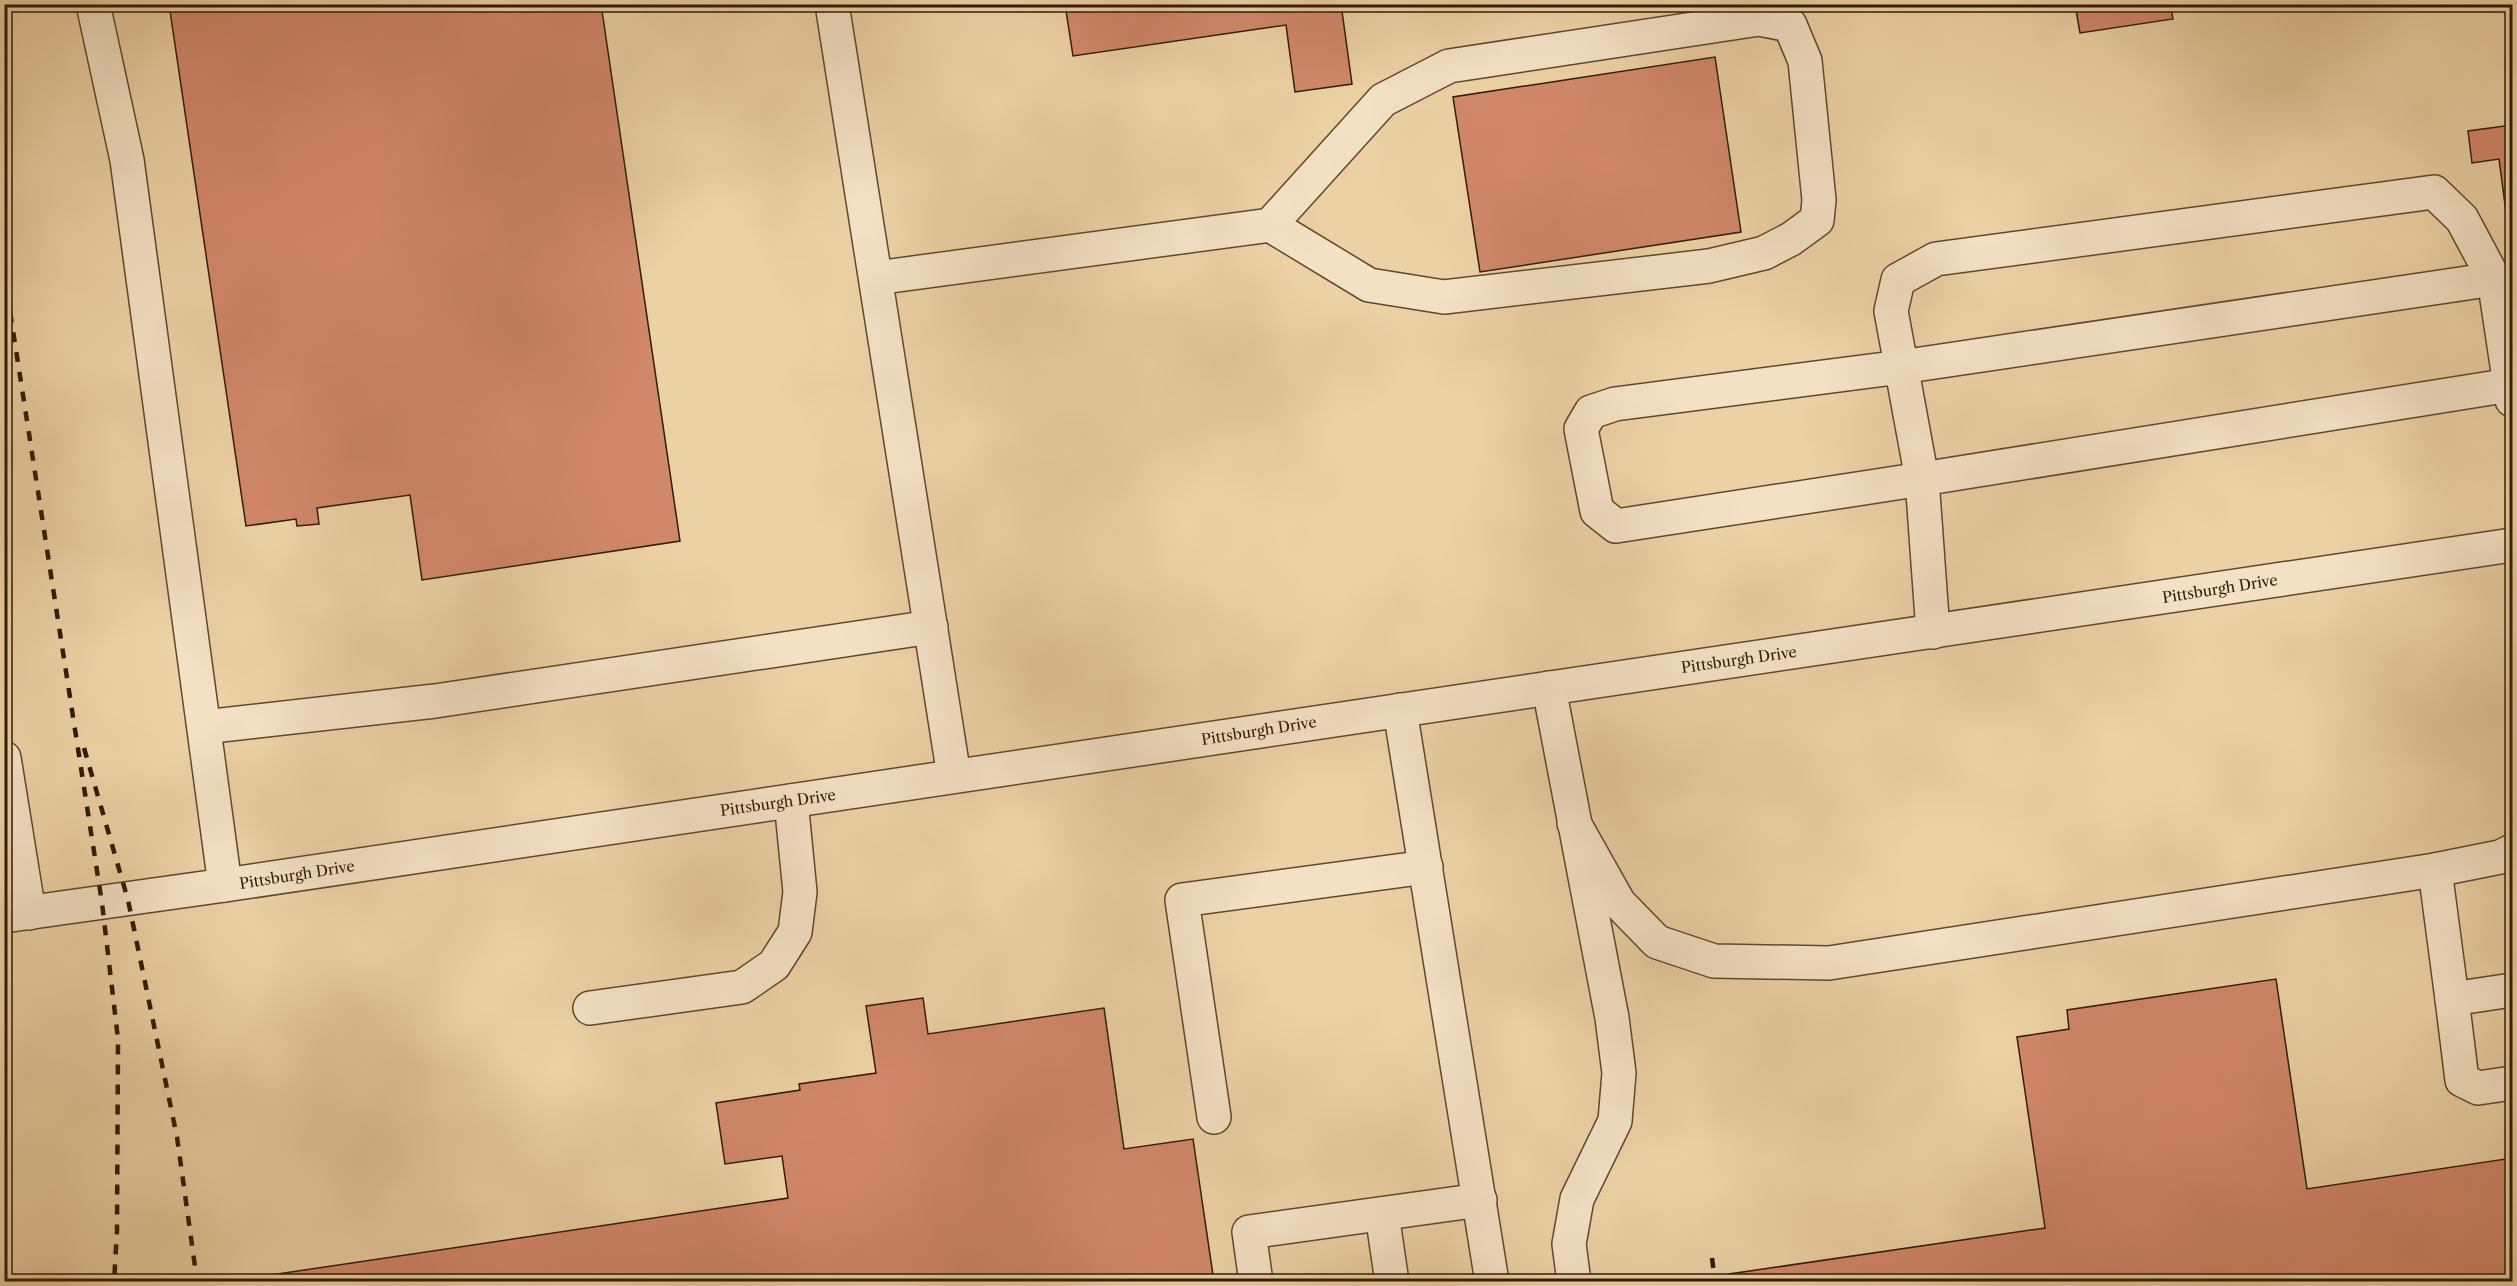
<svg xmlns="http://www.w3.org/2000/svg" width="2517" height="1286" font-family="'Libre Caslon Text',serif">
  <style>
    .building { fill: #d1876a; stroke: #321b09; stroke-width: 1.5 }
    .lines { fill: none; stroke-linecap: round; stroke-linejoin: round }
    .minor-casing { stroke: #604830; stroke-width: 36 }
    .minor { stroke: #f3e1c4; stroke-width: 33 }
    .rail { stroke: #321b09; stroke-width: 4.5; stroke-dasharray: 10 10; stroke-linecap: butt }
    .labels { text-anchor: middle; stroke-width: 4.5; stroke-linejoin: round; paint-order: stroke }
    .street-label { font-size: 15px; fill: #321b09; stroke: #f3e1c4 }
  </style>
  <rect width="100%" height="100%" fill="#ecd1a4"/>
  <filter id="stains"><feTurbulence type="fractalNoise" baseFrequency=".00333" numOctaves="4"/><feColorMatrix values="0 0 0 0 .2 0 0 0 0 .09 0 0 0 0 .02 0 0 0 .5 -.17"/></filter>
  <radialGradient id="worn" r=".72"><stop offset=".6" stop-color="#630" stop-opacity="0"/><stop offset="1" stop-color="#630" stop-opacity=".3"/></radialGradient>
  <g class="building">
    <polygon points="169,4 601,4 680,541 422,580 410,495 317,508 319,524 297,526 296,519 246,526"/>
    <polygon points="1065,4 1341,4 1352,84 1295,92 1286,25 1073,56"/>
    <polygon points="2075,4 2170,4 2173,19 2080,33"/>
    <polygon points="1715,57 1741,232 1480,272 1453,97"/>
    <polygon points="2512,125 2512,234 2509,235 2499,159 2472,163 2468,131"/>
    <polygon points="2276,979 2307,1189 2512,1158 2512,1282 1730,1282 1729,1274 2045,1228 2017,1037 2069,1029 2067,1010"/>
    <polygon points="923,998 928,1034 1104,1008 1124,1149 1193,1139 1214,1282 224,1282 788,1198 782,1156 725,1164 716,1103 800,1090 799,1084 876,1073 866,1006"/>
  </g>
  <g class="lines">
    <g class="minor-casing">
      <g id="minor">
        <polyline points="93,4 127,160 225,885"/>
        <polyline points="832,4 954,776"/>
        <polyline points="876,278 1270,225 1383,100 1449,66 1759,19 1790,25 1805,61 1819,200 1817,220 1791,239 1764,253 1709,266 1444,297 1369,285 1270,225"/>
        <polyline points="2494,279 1901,367 1615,404 1591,412 1581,429 1597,511 1616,526 1922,479 1891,311 1898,280 1936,259 2434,192 2462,219 2494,279 2510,385"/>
        <polyline points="1933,632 1922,479 2510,385 2512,400"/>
        <polyline points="1549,688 1612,1018 1619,1073 1615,1121 1577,1199 1569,1244 1574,1282"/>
        <polyline points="1400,710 1492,1282"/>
        <polyline points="204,727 435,701 931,627"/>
        <polyline points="4,758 29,913"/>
        <polyline points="1574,823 1619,903 1657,942 1714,961 1829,963 2435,870 2500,857 2512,851"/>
        <polyline points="2435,870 2452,999 2512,990"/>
        <polyline points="4,916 225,885 2512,545"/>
        <polyline points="2452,999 2462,1080 2478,1088 2512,1083"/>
        <polyline points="590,1008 742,987 774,965 795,932 800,892 791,801"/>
        <polyline points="1214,1117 1182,900 1426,867"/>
        <polyline points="1382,1214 1392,1282"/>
        <polyline points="1256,1282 1249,1232 1480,1200"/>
      </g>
    </g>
    <use href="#minor" class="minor"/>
    <g class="rail">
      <polyline points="4,273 102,903 118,1039 117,1231 114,1282"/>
      <polyline points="84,748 128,900 177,1137 197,1281"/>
      <polyline points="1712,1258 1715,1282"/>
    </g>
  </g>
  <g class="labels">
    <g class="street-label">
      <text transform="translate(2220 589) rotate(-9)" y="5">Pittsburgh Drive</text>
      <text transform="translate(1739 660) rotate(-8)" y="5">Pittsburgh Drive</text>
      <text transform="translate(1259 731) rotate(-9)" y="5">Pittsburgh Drive</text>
      <text transform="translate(778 803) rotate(-8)" y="5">Pittsburgh Drive</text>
      <text transform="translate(297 875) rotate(-9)" y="5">Pittsburgh Drive</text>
    </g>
  </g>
  <rect width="2517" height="1286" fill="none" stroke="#ecd1a4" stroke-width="24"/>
  <rect x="6" y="6" width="2505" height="1274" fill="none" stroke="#321b09" stroke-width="3"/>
  <rect x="12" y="12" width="2493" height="1262" fill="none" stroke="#321b09" stroke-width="1.5"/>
  <rect width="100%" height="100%" filter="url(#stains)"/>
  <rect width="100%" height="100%" fill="url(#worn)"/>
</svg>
